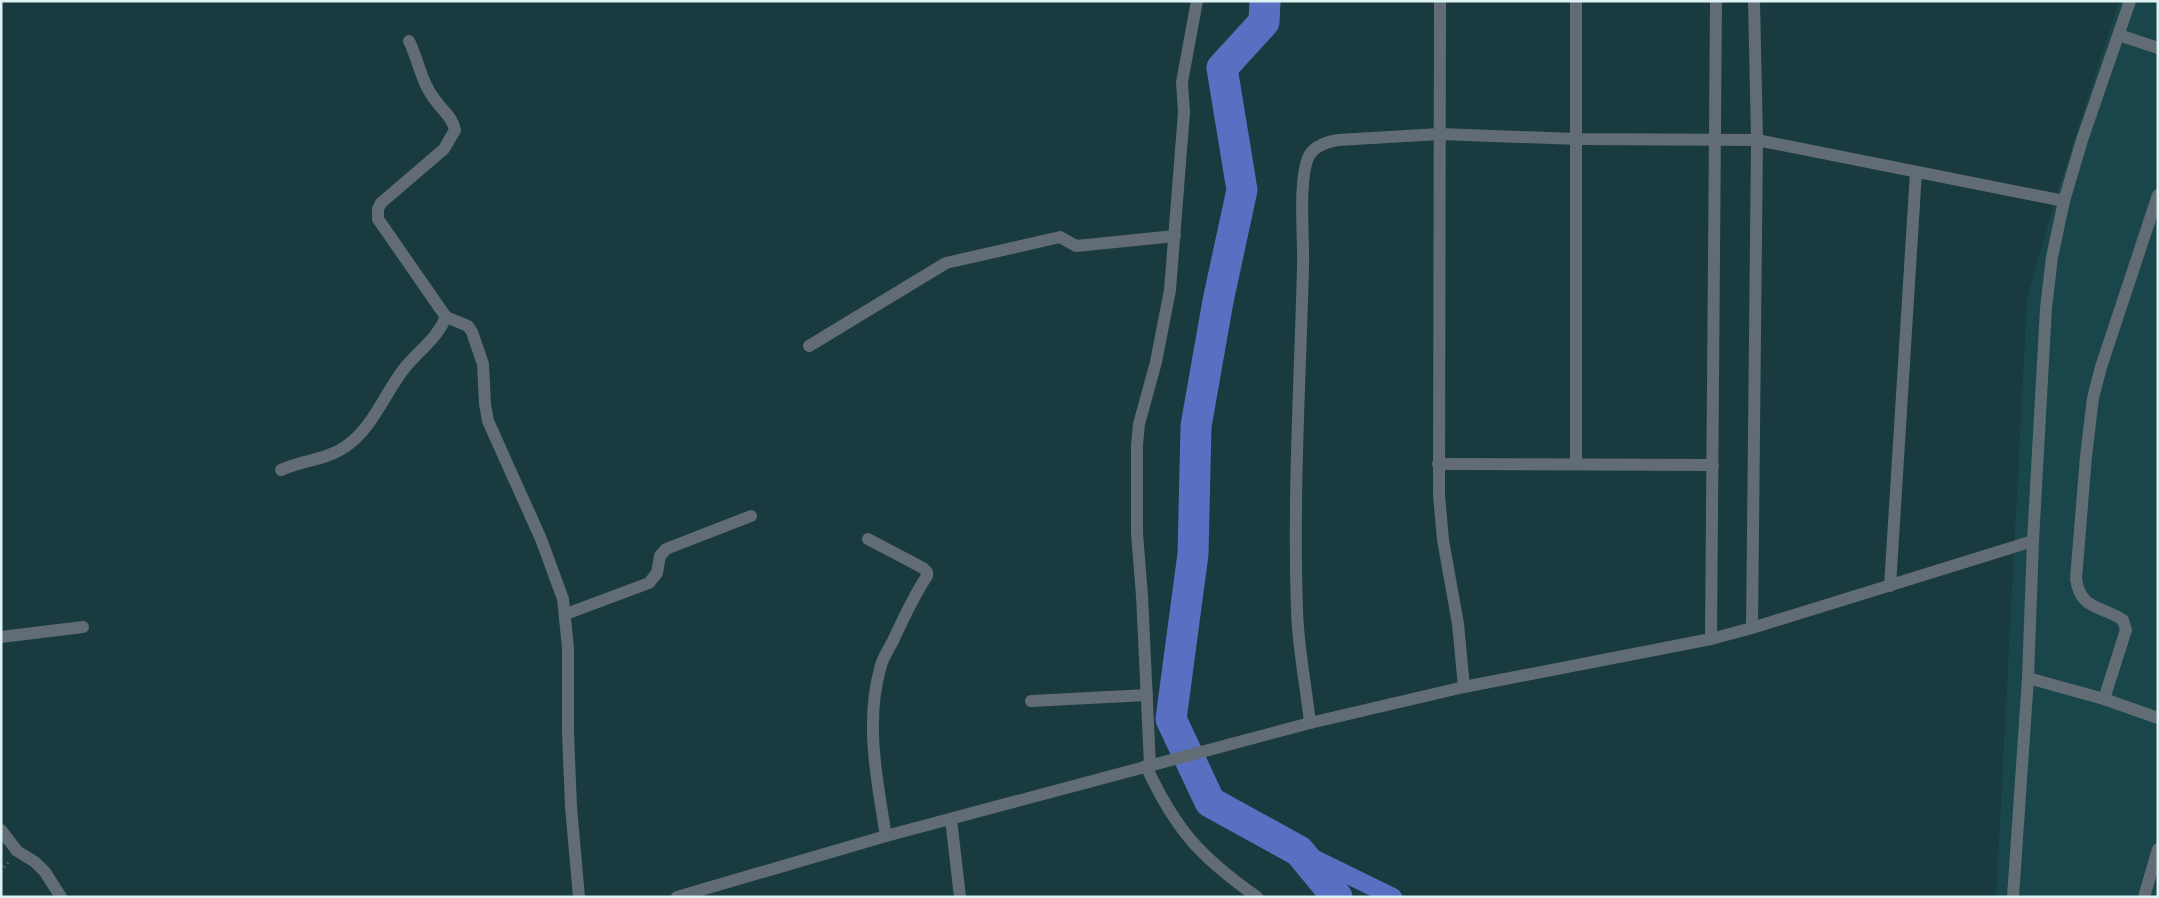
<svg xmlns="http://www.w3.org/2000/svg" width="2159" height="898" font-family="Roboto,sans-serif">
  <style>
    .built { fill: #19464a }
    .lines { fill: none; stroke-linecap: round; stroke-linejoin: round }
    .canal { stroke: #5970c2; stroke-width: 18 }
    .river { stroke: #5970c2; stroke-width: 31 }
    .path { stroke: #5b787b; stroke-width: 3; stroke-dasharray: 1 4; stroke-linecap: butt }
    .minor { stroke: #616c74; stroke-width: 12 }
  </style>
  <rect width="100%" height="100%" fill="#193a3e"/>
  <polygon class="built" points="2119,1 2158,1 2158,897 1996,897 2027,298 2058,190"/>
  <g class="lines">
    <polyline class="canal" points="1299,851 1393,897"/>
    <polyline class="river" points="1265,1 1264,22 1222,68 1242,190 1218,301 1196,426 1193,554 1171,719 1210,802 1299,851 1337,897"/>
    <polyline class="path" points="1,871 9,861"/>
    <g class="minor">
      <polyline points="1440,1 1439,495 1443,540 1458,624 1464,687"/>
      <polyline points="1576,1 1576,464"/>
      <polyline points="2119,35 2158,48"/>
      <path d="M 409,41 C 419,61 421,83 436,101 C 443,111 453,118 455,130 L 444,149 L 381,203 L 378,209 L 378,219 L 446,317 L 468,326 L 472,332 L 483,364 L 485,404 L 488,421 L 541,539 L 563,599 L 568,648 L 568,732 L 571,807 L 579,897"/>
      <polyline points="809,346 946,263 1060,237 1076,246 1175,236"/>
      <polyline points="1438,464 1713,465"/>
      <path d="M 281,470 C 302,460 326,460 345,447 C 372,429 384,395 403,370 C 417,352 437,339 446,317"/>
      <path d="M 868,539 L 923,568 L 927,572 L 927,576 C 913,597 903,619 893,641 C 888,650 882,659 880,669 C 865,723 877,781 886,836"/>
      <polyline points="1890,586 1916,172"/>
      <polyline points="566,614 649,583 657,573 660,556 666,549 751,516"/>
      <polyline points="1752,628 1757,140 1754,1"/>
      <polyline points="1,637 83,627"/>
      <polyline points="1711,639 1716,1"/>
      <polyline points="2028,678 2104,699 2158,718"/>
      <path d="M 2104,699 L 2126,630 L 2123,620 C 2101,605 2081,611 2076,579 L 2086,456 L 2093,398 L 2101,367 L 2158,195"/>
      <polyline points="1031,701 1147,695"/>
      <path d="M 1310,723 C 1306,686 1298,648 1297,610 C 1293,496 1300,382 1303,267 C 1304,240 1298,182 1308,158 C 1313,146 1326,142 1338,140 L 1440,134 L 1577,139 L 1757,140 L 2064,201"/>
      <polyline points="1150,765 1142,596 1137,533 1137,445 1139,424 1156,362 1170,290 1184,112 1182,82 1197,1"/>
      <path d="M 1146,766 C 1175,829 1200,857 1257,897"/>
      <polyline points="951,819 960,897"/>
      <polyline points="1,830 17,851 35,862 45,872 61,897"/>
      <polyline points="677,897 886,836 1310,723 1464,687 1711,639 1752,628 2033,541"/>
      <polyline points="2013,897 2028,678 2033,541 2046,308 2052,257 2064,201 2082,140 2130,1"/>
      <polyline points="2144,897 2158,849"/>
    </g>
  </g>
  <rect width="2159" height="898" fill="none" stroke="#dff2f4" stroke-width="5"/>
</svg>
